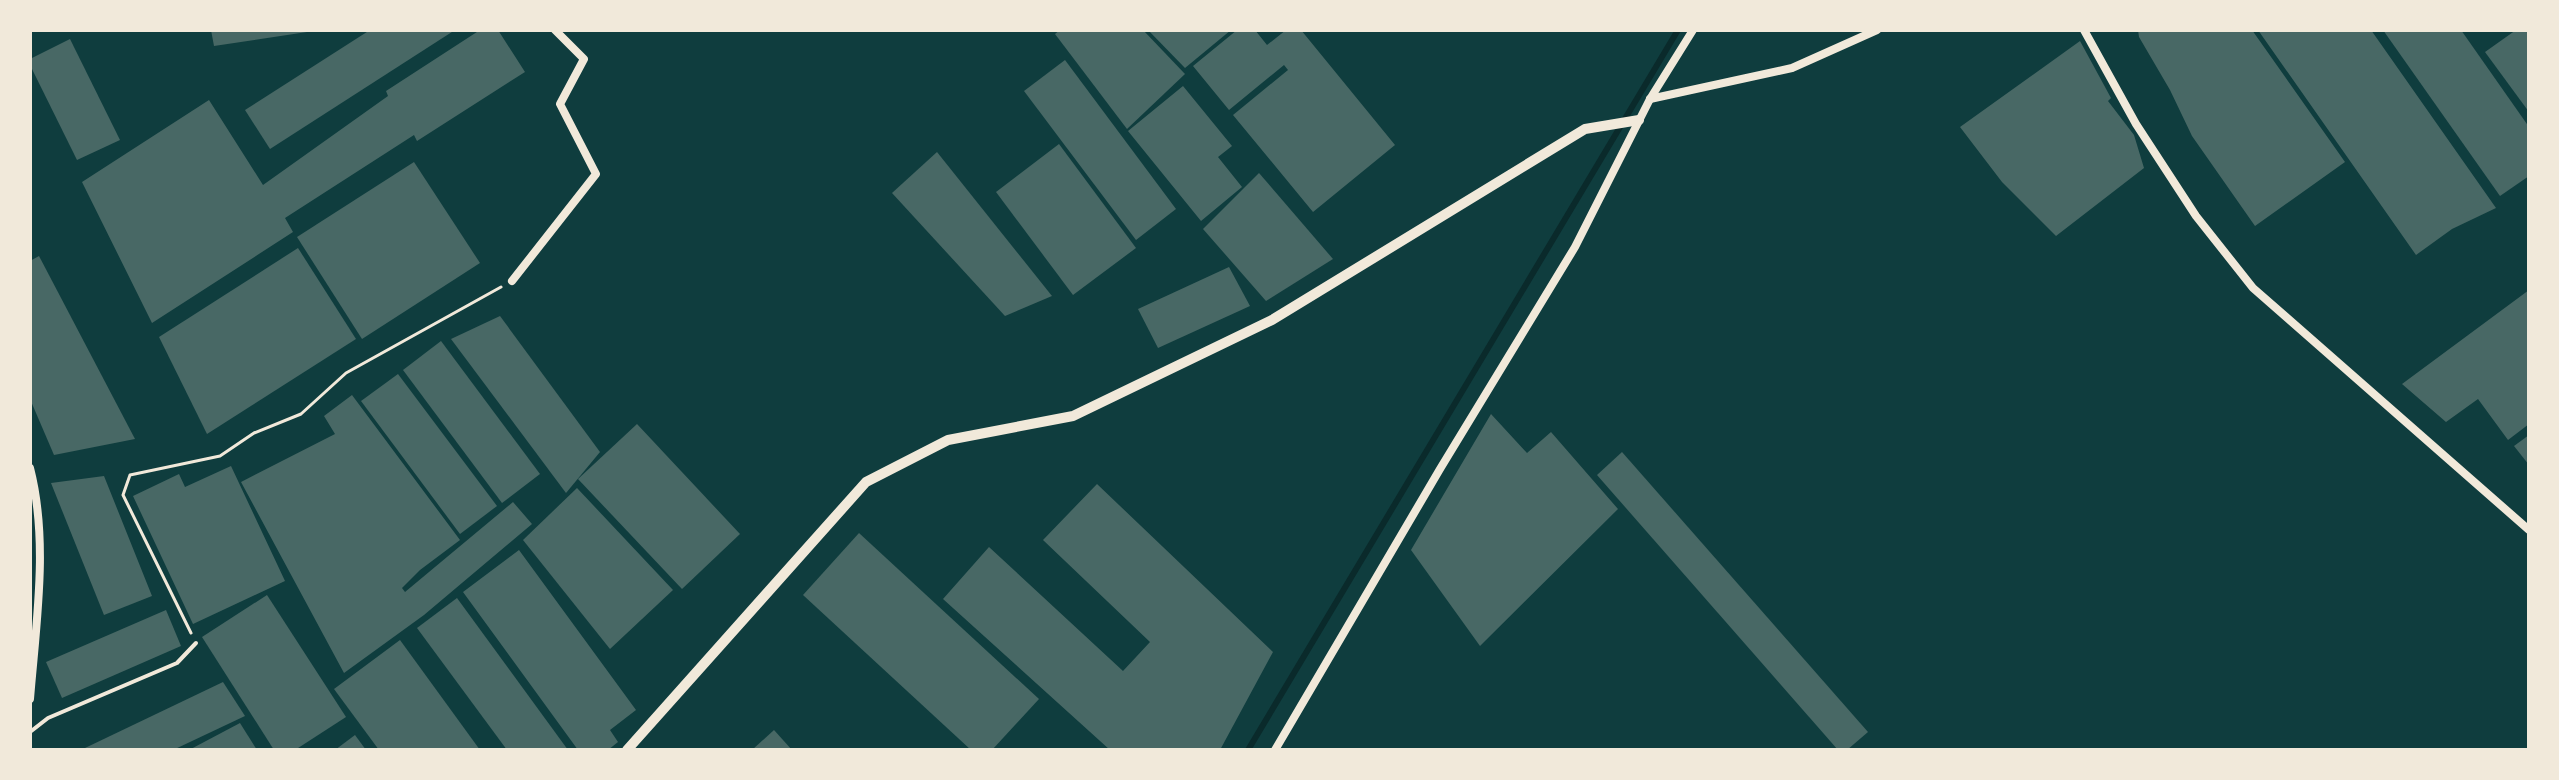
<svg xmlns="http://www.w3.org/2000/svg" width="2559" height="780" font-family="'Work Sans',sans-serif">
  <style>
    .lines { fill: none; stroke-linecap: round; stroke-linejoin: round }
    .stream { stroke: #0a2a2b; stroke-width: 6 }
    .building { fill: #486865 }
    .path { stroke: #f1e9da; stroke-width: 3 }
    .service { stroke: #f1e9da; stroke-width: 4 }
    .minor { stroke: #f1e9da; stroke-width: 8 }
    .tertiary { stroke: #f1e9da; stroke-width: 10 }
  </style>
  <rect width="100%" height="100%" fill="#0f3d3e"/>
  <g class="lines">
    <polyline class="stream" points="1248,750 1678,30"/>
  </g>
  <g class="building">
    <polygon points="211,30 307,30 307,32 214,46"/>
    <polygon points="370,30 455,30 270,149 245,110"/>
    <polygon points="480,30 498,30 525,72 417,141 414,135 285,218 293,232 152,323 82,182 209,100 263,185 388,96 386,91"/>
    <polygon points="1060,30 1143,30 1185,74 1127,129 1055,34"/>
    <polygon points="1148,30 1231,30 1185,68"/>
    <polygon points="1237,30 1255,30 1267,45 1286,30 1301,30 1395,145 1313,212 1233,115 1288,70 1284,65 1229,110 1193,66"/>
    <polygon points="2138,30 2252,30 2345,162 2255,226 2192,136 2170,90 2139,37"/>
    <polygon points="2258,30 2371,30 2496,208 2452,229 2416,255"/>
    <polygon points="2383,30 2461,30 2529,127 2529,176 2500,196"/>
    <polygon points="2516,30 2529,30 2529,112 2485,52"/>
    <polygon points="70,39 120,140 77,160 30,65 30,59"/>
    <polygon points="2080,41 2111,98 2108,101 2134,135 2144,168 2056,236 2002,182 1960,127"/>
    <polygon points="1065,60 1176,209 1136,240 1024,91"/>
    <polygon points="1183,86 1232,146 1218,157 1242,187 1201,221 1128,131"/>
    <polygon points="1059,144 1136,248 1073,295 996,192"/>
    <polygon points="937,152 1052,296 1005,316 892,193"/>
    <polygon points="414,162 480,263 362,339 297,237"/>
    <polygon points="1259,173 1333,259 1266,301 1203,229"/>
    <polygon points="298,248 356,339 207,434 159,337"/>
    <polygon points="39,256 135,439 54,455 30,399 30,261"/>
    <polygon points="1229,267 1250,306 1158,348 1138,309"/>
    <polygon points="2529,290 2529,424 2508,440 2478,399 2446,422 2402,384"/>
    <polygon points="500,316 600,452 566,493 451,339"/>
    <polygon points="441,341 540,474 502,503 403,370"/>
    <polygon points="398,374 497,506 460,534 361,401"/>
    <polygon points="352,395 460,540 420,570 402,588 405,592 513,502 532,524 424,615 344,673 241,482 335,434 324,416"/>
    <polygon points="1491,414 1527,453 1551,432 1618,509 1480,646 1411,550"/>
    <polygon points="637,424 740,534 682,589 578,479"/>
    <polygon points="2529,435 2529,465 2514,446"/>
    <polygon points="1622,452 1868,732 1847,750 1838,750 1597,475"/>
    <polygon points="231,466 285,581 193,624 133,496 179,474 185,487"/>
    <polygon points="104,476 152,596 104,615 51,483"/>
    <polygon points="1097,484 1273,652 1220,750 1110,750 943,599 989,547 1123,671 1150,642 1043,540"/>
    <polygon points="577,488 673,590 610,649 523,540"/>
    <polygon points="859,533 1039,699 992,750 971,750 803,595"/>
    <polygon points="519,550 636,710 610,730 618,742 608,750 578,750 463,592"/>
    <polygon points="267,595 346,717 295,750 274,750 202,637"/>
    <polygon points="457,598 568,750 507,750 417,628"/>
    <polygon points="166,610 181,646 62,698 46,662"/>
    <polygon points="400,640 480,750 379,750 334,689"/>
    <polygon points="223,682 245,716 173,750 86,750 85,748"/>
    <polygon points="240,723 257,750 189,750"/>
    <polygon points="774,730 792,750 752,750"/>
    <polygon points="355,735 366,750 335,750"/>
  </g>
  <g class="lines">
    <polyline class="path" points="191,633 123,495 130,475 220,456 254,433 301,414 346,373 501,287"/>
    <polyline class="service" points="30,732 48,718 177,663 196,643"/>
    <g class="minor">
      <polyline points="2084,30 2136,124 2196,216 2253,288 2529,530"/>
      <polyline points="1650,99 1792,68 1877,30"/>
      <polyline points="512,281 596,174 560,104 584,59 555,30"/>
      <path d="M 30,468 C 49,542 36,623 30,699"/>
      <polyline points="1275,750 1440,469 1575,247 1650,99 1693,30"/>
    </g>
    <polyline class="tertiary" points="627,750 866,482 948,440 1073,416 1272,320 1585,129 1639,120"/>
  </g>
  <rect width="2559" height="780" fill="none" stroke="#f1e9da" stroke-width="64"/>
</svg>
